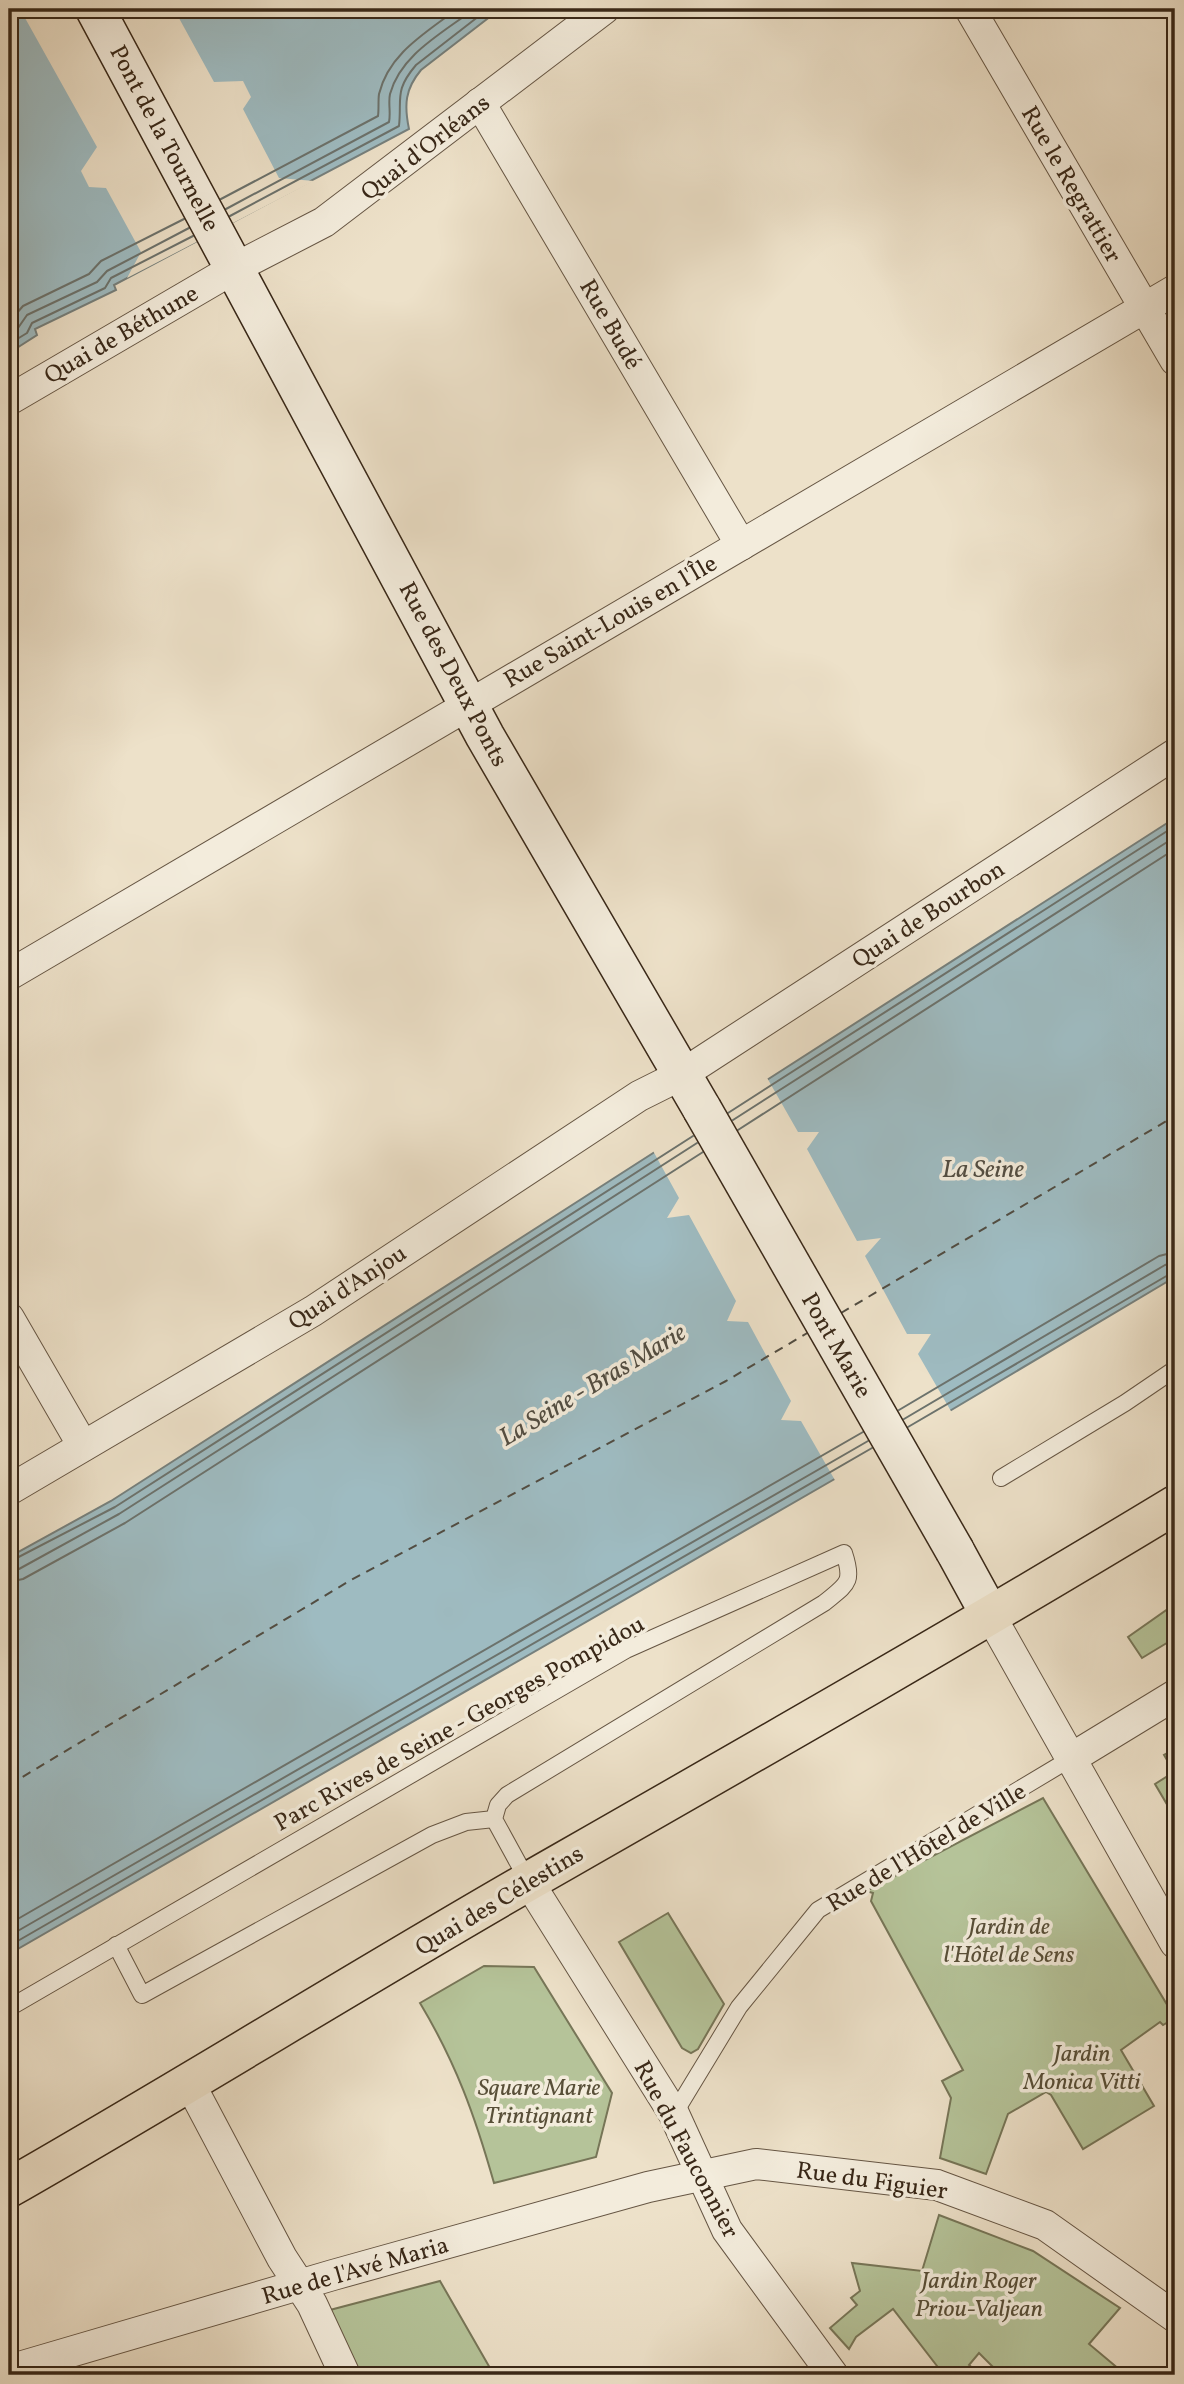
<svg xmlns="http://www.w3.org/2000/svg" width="1184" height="2384" font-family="Vollkorn,serif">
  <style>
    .green { fill: #b5c399; stroke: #777658; stroke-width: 2 }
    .water { fill: #9ebbc1; stroke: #76807d; stroke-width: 2 }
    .pier { fill: #ede1c9 }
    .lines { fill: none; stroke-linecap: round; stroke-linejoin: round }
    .shore { stroke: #6c726c; stroke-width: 2 }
    .ferry { stroke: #524d42; stroke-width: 2; stroke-dasharray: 9 7; stroke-linecap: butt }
    .lane-casing { stroke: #665644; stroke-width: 18 }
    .street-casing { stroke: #665644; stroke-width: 32 }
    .secondary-casing { stroke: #392818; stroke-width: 41 }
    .primary-casing { stroke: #392818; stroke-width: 41 }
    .lane { stroke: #f3ecdc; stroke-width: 16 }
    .street { stroke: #f3ecdc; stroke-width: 30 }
    .secondary { stroke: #f3ecdc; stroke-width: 38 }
    .primary { stroke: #ede1c9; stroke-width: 38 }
    .secondary-bridge-casing { stroke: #392818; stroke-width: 41; stroke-linecap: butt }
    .secondary-bridge { stroke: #f3ecdc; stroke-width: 38 }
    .labels { text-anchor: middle; stroke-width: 7; stroke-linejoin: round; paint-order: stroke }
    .street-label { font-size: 24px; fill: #392818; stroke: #f3ecdc }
    .park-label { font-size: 24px; font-style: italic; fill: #584f38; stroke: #f3ecdc }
    .water-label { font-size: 26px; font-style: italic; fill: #524d42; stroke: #f3ecdc }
  </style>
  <rect width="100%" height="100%" fill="#ede1c9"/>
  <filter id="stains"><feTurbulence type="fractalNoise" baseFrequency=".00286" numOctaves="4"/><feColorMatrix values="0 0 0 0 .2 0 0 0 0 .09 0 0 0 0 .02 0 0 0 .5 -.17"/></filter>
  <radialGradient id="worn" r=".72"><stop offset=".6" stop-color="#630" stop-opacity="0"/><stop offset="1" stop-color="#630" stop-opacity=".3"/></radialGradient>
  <g class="green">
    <polygon points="1175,1604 1175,1638 1142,1658 1128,1637"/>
    <polygon points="1175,1749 1175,1818 1155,1784 1174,1772 1164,1755"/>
    <polygon points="1043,1798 1175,2018 1163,2025 1160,2022 1121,2050 1154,2106 1083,2149 1051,2095 1046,2092 1008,2114 986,2174 940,2158 951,2098 942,2081 963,2070 871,1901 873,1893 866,1891"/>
    <polygon points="668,1913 724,2004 698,2049 691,2053 682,2048 619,1942"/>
    <path d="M 484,1966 L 534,1967 L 612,2093 L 596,2157 L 494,2183 C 475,2116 456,2063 420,2003 Z"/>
    <polygon points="939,2215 1033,2251 1120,2308 1089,2344 1126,2375 1001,2375 979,2353 969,2365 980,2375 944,2375 893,2309 856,2337 849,2349 830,2328 857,2305 851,2298 860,2291 852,2263 922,2271"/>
    <polygon points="440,2281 494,2375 358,2375 330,2310"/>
  </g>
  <g class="water">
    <path d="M 9,9 L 500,9 L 421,70 C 405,89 404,105 409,129 L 114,285 L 116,290 L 35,329 L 37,335 L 9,353 Z"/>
    <polygon points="1175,818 1175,1277 852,1469 9,1954 9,1557 111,1501"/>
  </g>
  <g class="pier">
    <polygon points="20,9 174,9 214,82 243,81 251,97 243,109 279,178 314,181 127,278 141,252 106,188 89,187 81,171 97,147"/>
    <polygon points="766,1076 798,1132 819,1132 807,1149 857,1241 881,1238 865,1256 907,1334 931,1334 918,1354 952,1413 836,1482 801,1421 781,1420 791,1401 748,1322 727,1321 736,1301 689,1215 667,1218 679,1198 652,1149"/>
  </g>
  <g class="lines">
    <g class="shore">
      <path d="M 221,199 L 378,116 C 379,109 378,101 379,94 C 389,53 426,33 457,9"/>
      <path d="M 226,209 L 389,122 C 391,113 388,103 390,94 C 401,54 443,33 474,9"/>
      <path d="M 230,216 L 399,126 C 402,98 394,91 416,65 L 488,9"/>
      <polyline points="9,322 23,306 89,274 101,261 184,219"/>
      <polyline points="9,334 18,328 27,315 97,282 107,271 189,228"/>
      <polyline points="9,344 27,333 32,323 105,288 111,278 193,236"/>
      <polyline points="728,1113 1175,826"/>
      <polyline points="733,1120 1175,837"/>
      <polyline points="738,1130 1175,849"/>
      <polyline points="899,1410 1159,1256 1175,1252"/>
      <polyline points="904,1419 1165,1265 1175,1262"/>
      <polyline points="908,1427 1175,1271"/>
      <polyline points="9,1562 115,1507 693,1136"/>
      <polyline points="9,1571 19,1569 119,1514 697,1143"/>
      <polyline points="9,1582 23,1579 125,1523 703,1152"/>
      <polyline points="9,1924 863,1432"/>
      <polyline points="9,1936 868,1441"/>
      <polyline points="9,1946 872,1448"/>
    </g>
    <g class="ferry">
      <polyline points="841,1313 1175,1116"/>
      <polyline points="9,1785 351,1580 726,1381 809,1332"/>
    </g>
    <g class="lane-casing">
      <g id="lane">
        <polyline points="1001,1478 1125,1403 1175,1369"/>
        <polyline points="116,1945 142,1995 432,1835 466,1822 494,1819"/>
        <path d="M 9,2008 L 626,1650 L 844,1553 C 854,1583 847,1584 824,1603 L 507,1795 L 498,1805 L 494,1819 L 528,1881"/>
        <polyline points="674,2114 739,2007 818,1910 1070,1759"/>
      </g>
    </g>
    <g class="street-casing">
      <g id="street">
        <polyline points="970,9 1175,360"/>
        <polyline points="480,103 741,545"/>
        <polyline points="9,400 235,268 324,222 604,9"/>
        <polyline points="9,975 1175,290"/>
        <polyline points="9,1318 83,1446"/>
        <polyline points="9,1490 313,1311 639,1096 681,1075 1175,754"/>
        <polyline points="990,1615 1175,1943"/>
        <polyline points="1070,1759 1175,1695"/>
        <polyline points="528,1881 674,2114 727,2230 833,2375"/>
        <polyline points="190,2084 282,2258 312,2304 345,2375"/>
        <polyline points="9,2370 333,2275 648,2187 756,2164 937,2185 1045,2225 1175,2317"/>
      </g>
    </g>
    <g class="secondary-casing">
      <g id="secondary">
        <polyline points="95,9 485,736 702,1109"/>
        <polyline points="955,1551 990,1615"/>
      </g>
    </g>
    <g class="primary-casing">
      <path id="primary" d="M 9,2188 C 184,2088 355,1981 529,1881 C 746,1757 962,1634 1175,1505"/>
    </g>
    <use href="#lane" class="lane"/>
    <use href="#street" class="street"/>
    <use href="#secondary" class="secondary"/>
    <use href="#primary" class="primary"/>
    <g class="secondary-bridge-casing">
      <polyline id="secondary-bridge" points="702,1109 955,1551"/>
    </g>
    <use href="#secondary-bridge" class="secondary-bridge"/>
  </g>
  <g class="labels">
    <g class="street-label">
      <text transform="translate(165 138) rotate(62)" y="8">Pont de la Tournelle</text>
      <text transform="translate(425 147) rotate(-38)" y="8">Quai d'Orléans</text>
      <text transform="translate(1072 184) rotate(60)" y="8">Rue le Regrattier</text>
      <text transform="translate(611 324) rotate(60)" y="8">Rue Budé</text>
      <text transform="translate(121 334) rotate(-30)" y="8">Quai de Béthune</text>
      <text transform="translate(610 621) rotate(-30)" y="8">Rue Saint-Louis en l'Île</text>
      <text transform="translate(454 674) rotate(62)" y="8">Rue des Deux Ponts</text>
      <text transform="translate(928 914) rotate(-33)" y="8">Quai de Bourbon</text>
      <text transform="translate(347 1287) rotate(-33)" y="8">Quai d'Anjou</text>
      <text transform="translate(837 1345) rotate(60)" y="8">Pont Marie</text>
      <text transform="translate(459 1723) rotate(-29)" y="8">Parc Rives de Seine - Georges Pompidou</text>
      <text transform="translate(926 1847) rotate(-31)" y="8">Rue de l'Hôtel de Ville</text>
      <text transform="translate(499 1900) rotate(-31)" y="8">Quai des Célestins</text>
      <text transform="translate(687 2149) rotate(62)" y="8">Rue du Fauconnier</text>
      <text transform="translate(872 2180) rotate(8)" y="8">Rue du Figuier</text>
      <text transform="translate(355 2270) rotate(-16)" y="8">Rue de l'Avé Maria</text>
    </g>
    <g class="park-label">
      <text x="1009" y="1934">Jardin de<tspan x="1009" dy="28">l'Hôtel de Sens</tspan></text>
      <text x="1082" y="2061">Jardin<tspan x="1082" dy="28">Monica Vitti</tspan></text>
      <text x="539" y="2095">Square Marie<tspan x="539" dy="28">Trintignant</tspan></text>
      <text x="979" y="2288">Jardin Roger<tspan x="979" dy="28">Priou-Valjean</tspan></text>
    </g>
    <g class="water-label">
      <text x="983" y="1177">La Seine</text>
      <text transform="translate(592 1384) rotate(-31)" y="9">La Seine - Bras Marie</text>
    </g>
  </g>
  <rect width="1184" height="2384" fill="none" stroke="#ede1c9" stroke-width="35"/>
  <rect x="10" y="10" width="1163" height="2363" fill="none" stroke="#392818" stroke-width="3.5"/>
  <rect x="18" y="18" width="1149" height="2349" fill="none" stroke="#392818" stroke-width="2"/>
  <rect width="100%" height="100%" filter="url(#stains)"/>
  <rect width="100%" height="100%" fill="url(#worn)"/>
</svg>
